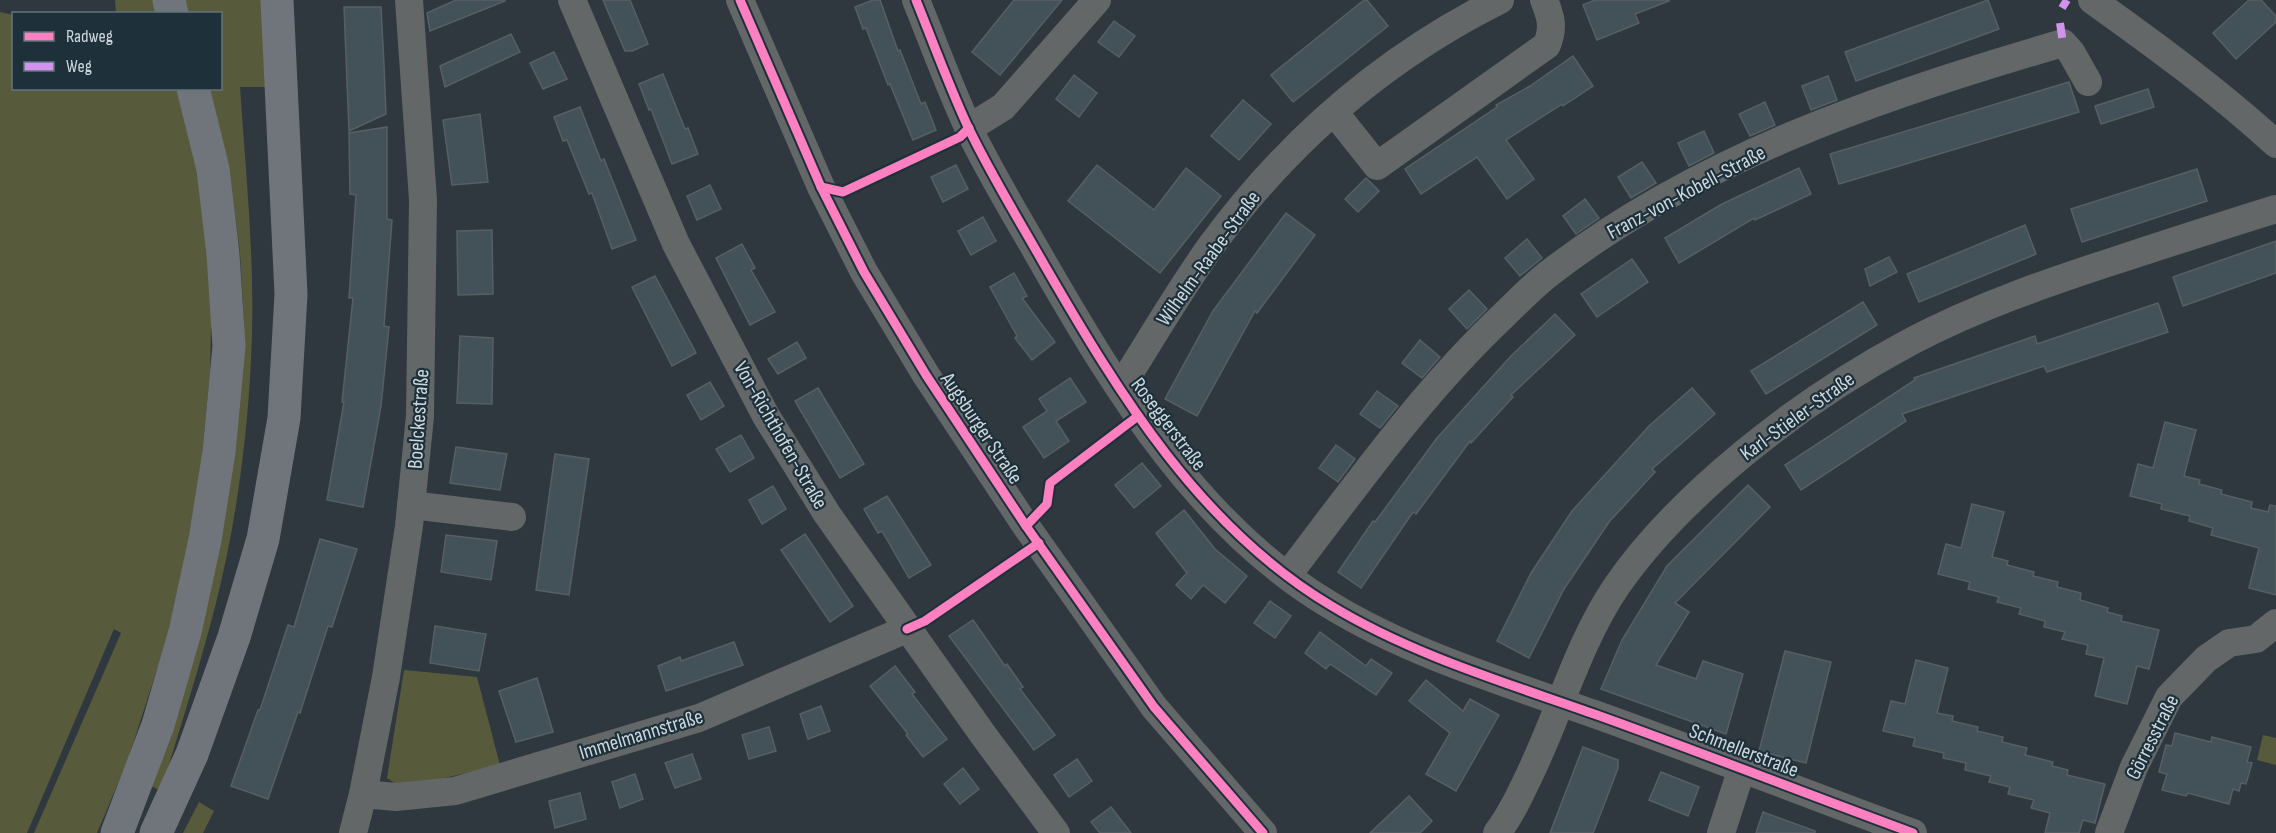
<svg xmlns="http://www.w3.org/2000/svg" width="2276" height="833" font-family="'Sofia Sans Condensed',sans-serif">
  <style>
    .green { fill: #575b3b }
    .building { fill: #435159; stroke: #575f64; stroke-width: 1.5 }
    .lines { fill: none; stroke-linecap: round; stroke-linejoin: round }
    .minor { stroke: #636768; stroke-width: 28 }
    .highway { stroke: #6f757a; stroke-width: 33 }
    .quiet { stroke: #d193ec; stroke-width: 8; stroke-dasharray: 15 8; stroke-linecap: butt }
    .cycleway-casing { stroke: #1e303a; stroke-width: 13 }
    .cycleway { stroke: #ff80c0; stroke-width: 9 }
    .labels { text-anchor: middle; stroke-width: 4.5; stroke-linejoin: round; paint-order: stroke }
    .street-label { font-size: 21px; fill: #cdd8de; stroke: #1e303a }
  </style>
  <rect width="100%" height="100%" fill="#2e383e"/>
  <g class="green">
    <polygon points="115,0 155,0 158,13 116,13"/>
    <path d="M 183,0 L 262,0 L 265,87 L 240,87 C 246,177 256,268 251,360 C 247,441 236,524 216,603 C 200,666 180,728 161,791 L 151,786 L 242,366 L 244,324 L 240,253 L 229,170 L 208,89 L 220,88 L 220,14 L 187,13 Z"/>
    <polygon points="0,12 13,15 14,88 178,89 193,145 203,207 212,284 210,372 201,468 186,556 166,642 127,762 97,833 34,833 121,633 114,629 27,833 0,833"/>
    <polygon points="404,670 477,677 500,765 402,788 387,778"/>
    <polygon points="2263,735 2276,738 2276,765 2257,760"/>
    <polygon points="199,802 214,811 203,833 183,833"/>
  </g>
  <g class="building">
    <polygon points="456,0 505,0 505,1 430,31 427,13"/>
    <polygon points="603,0 630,0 648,44 632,51 625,51"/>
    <polygon points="873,0 880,0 898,51 900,50 921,104 925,102 936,130 913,140 890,84 888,85 866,28 863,29 855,7"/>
    <polygon points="1014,0 1062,0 1000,75 972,52"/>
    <polygon points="1364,0 1367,0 1388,26 1293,102 1271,75"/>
    <polygon points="1595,0 1668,0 1669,1 1635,14 1639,23 1597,40 1583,5"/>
    <polygon points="1988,0 1999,29 1856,81 1845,52"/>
    <polygon points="2249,0 2261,0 2276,16 2276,22 2236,59 2213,33"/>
    <polygon points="344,7 381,7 384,65 386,114 349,131"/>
    <polygon points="1114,21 1135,36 1119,57 1098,42"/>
    <polygon points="511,34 520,52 445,87 440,66"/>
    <polygon points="554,52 567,79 543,89 530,63"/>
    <polygon points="1573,56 1593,86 1563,106 1562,104 1506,140 1534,179 1507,199 1477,157 1421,194 1405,169 1497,107 1496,105 1530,86"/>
    <polygon points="663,74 685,129 688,128 698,154 672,164 651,109 649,110 639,84"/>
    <polygon points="1074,75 1097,93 1079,117 1056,99"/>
    <polygon points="1828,76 1837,100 1811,110 1802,86"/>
    <polygon points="2069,82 2079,112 1839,184 1830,154"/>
    <polygon points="2148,89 2154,107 2101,124 2095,106"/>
    <polygon points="1243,100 1271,124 1239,160 1211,136"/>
    <polygon points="1765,102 1775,125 1750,136 1739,114"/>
    <polygon points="580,107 601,161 604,159 636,240 612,249 592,193 589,194 567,140 563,141 554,117"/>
    <polygon points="480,114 488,182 452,185 443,120"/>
    <polygon points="387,127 387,219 392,220 384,326 389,327 381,406 363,507 327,500 344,402 342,402 353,298 349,298 356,195 350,194 349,133"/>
    <polygon points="1704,131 1714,153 1689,166 1678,143"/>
    <polygon points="1642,162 1656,183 1631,198 1618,177"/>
    <polygon points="956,165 968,189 943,202 931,177"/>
    <polygon points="1097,165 1154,210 1186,168 1221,196 1160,273 1068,201"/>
    <polygon points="1799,168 1811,194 1755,220 1754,218 1679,263 1665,238 1722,204"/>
    <polygon points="2197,169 2207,201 2082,242 2071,209"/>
    <polygon points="1366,178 1379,191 1358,212 1345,199"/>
    <polygon points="710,185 721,209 697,220 687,196"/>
    <polygon points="1585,199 1599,218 1576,234 1563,216"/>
    <polygon points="1286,213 1315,235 1257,313 1255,311 1197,416 1165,399 1213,311"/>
    <polygon points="983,217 996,241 971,255 958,231"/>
    <polygon points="2025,225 2036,254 1919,302 1907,274"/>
    <polygon points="492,230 493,294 458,295 457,231"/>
    <polygon points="1527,239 1542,258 1520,276 1505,258"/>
    <polygon points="2276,241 2276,273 2183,306 2173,277"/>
    <polygon points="742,244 755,268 751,270 775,312 750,325 716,258"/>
    <polygon points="1889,257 1897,272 1870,286 1865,269"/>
    <polygon points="1632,259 1648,282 1597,317 1581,294"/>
    <polygon points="1014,273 1027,296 1022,298 1055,342 1032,360 1015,338 1017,336 990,287"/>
    <polygon points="655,276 696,353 672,366 632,287"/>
    <polygon points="1469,290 1487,309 1467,329 1449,309"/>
    <polygon points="1863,302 1877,325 1766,394 1751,371"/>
    <polygon points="2158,303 2168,332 2047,372 2044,366 1902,414 1906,421 1801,490 1785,465 1915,380 1914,378 2035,336 2037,344"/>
    <polygon points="1555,314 1575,335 1511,395 1513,397 1471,443 1470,441 1416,514 1413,512 1361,588 1338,572 1373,521 1375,522 1437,438 1511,356"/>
    <polygon points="460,336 493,338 492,404 457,403"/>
    <polygon points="1420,340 1440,357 1422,378 1402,363"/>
    <polygon points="797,342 806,358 778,374 768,359"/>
    <polygon points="1070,378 1086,402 1056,421 1069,441 1044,458 1023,427 1047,411 1039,399"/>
    <polygon points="710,382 724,406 701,420 687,395"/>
    <polygon points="818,388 864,464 840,478 795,401"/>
    <polygon points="1692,388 1715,414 1652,469 1655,472 1609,522 1564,589 1529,658 1497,641 1531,573 1572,511 1649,426"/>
    <polygon points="1377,391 1398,406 1380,428 1360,414"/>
    <polygon points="2165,422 2196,430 2184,476 2200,480 2199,484 2222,490 2221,494 2252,502 2251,508 2268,512 2270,505 2276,506 2276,595 2249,588 2259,548 2211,535 2213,528 2189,521 2190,516 2161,509 2162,504 2130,496 2138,464 2153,468"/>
    <polygon points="741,435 754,458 730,472 716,449"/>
    <polygon points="1336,445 1355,459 1338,482 1319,468"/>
    <polygon points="456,447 507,454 500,490 450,483"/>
    <polygon points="555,454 589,459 569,595 536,590"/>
    <polygon points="1142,463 1161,486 1134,508 1115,485"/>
    <polygon points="1748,485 1770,507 1675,603 1689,612 1656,665 1696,679 1703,661 1743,674 1726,734 1601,689 1622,640 1667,566"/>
    <polygon points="773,486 786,509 762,524 749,500"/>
    <polygon points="887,496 931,565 909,578 882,531 878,533 864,509"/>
    <polygon points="1972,504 2004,512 1992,557 2008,561 2007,565 2034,572 2033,576 2058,582 2057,587 2081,593 2080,600 2108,608 2107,612 2122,616 2121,621 2159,630 2149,669 2137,666 2127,704 2095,696 2104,658 2086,654 2088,645 2062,639 2065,632 2044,627 2045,621 2019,614 2021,608 1997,602 1999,597 1968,589 1970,582 1938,574 1946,544 1961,548"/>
    <polygon points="1184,510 1215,549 1247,576 1225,603 1203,585 1191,599 1176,585 1187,573 1156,533"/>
    <polygon points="805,534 853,606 830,622 781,550"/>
    <polygon points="446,535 497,541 491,580 441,572"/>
    <polygon points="320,539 357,549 332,627 328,626 300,713 298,712 268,799 231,786 258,710 260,710 288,625 294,627"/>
    <polygon points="1270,601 1291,616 1275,638 1254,623"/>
    <polygon points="973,620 1005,666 1007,664 1023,687 1020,689 1055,735 1034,750 949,636"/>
    <polygon points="435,626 486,634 479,671 430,663"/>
    <polygon points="1320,632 1366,666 1371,659 1392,673 1376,695 1330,664 1326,669 1305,653"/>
    <polygon points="734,642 743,665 666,691 658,666 680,657 681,661"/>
    <polygon points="1785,651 1831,662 1806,763 1759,751"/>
    <polygon points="1916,660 1948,668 1937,713 1953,716 1952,721 1978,727 1977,731 2003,737 2002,742 2027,748 2025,755 2053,762 2052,766 2068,770 2067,775 2105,784 2095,823 2083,820 2079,833 2045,833 2050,813 2031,808 2034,800 2008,794 2010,787 1989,782 1991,776 1965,770 1966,763 1943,758 1944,753 1913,746 1915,738 1883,731 1891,701 1905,704"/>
    <polygon points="895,666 915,692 912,694 947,739 923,757 906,735 908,734 870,686"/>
    <polygon points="537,678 553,732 516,742 499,691"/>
    <polygon points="1426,680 1463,711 1470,699 1499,715 1456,791 1426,774 1450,733 1409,701"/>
    <polygon points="821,706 830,731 808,739 800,714"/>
    <polygon points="769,727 776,751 749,759 742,735"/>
    <polygon points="2175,733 2211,742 2212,737 2251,747 2247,762 2252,763 2246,784 2241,783 2239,791 2233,789 2229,804 2188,793 2186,796 2162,790 2167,774 2159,772 2166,745 2172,746"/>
    <polygon points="1583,747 1618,760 1618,768 1604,805 1593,833 1550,833"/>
    <polygon points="692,754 701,779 675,788 665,763"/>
    <polygon points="1077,759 1092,781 1069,797 1054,775"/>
    <polygon points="963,768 979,789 960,804 944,784"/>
    <polygon points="1661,772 1699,787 1688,816 1649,800"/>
    <polygon points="635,774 643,799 620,808 612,782"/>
    <polygon points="580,793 586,819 555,828 549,801"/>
    <polygon points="1409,796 1432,821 1420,833 1370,833"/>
    <polygon points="1111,807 1131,833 1100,833 1091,822"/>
    <polygon points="1763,812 1815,831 1815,833 1756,833"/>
  </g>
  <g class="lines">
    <g class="minor">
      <polyline points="572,0 676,244 766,416 827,514 984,736 1056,833"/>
      <polyline points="740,0 821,187 864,272 926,375 1026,526 1154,707 1263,833"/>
      <path d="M 916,0 C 933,42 949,86 968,127 C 991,175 1019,220 1045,266 C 1119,394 1200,527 1330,605 C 1412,655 1507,683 1597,715 C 1703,753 1807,794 1913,833"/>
      <path d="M 2092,0 C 2155,45 2218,91 2276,144"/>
      <path d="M 1334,112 L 1377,166 L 1547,45 C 1554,27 1551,17 1544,0"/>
      <polyline points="969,128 1003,107 1097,0"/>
      <path d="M 1120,388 C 1150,341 1178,292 1211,246 C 1288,141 1384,58 1500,0"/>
      <polyline points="411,505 512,517"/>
      <path d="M 1287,576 C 1356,486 1422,392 1504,315 C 1518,301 1532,287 1547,275 C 1697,158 1883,95 2063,43 L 2071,52 L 2088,82"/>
      <polyline points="363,794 396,797 455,791 699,718 907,629"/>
      <polyline points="353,833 363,794 386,677 409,526 420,416 423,200 409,0"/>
      <path d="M 1497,833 C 1510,816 1519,797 1528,778 C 1559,715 1577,645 1616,587 C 1651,536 1697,492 1743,454 C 1795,411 1850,374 1910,342 C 1976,307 2049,282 2120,259 C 2172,242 2224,225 2276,209"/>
      <polyline points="1721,833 1742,768"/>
      <polyline points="2109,833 2134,767 2169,697 2206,659 2229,643 2256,639 2276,623"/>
    </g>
    <g class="highway">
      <polyline points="169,0 172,14"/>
      <polyline points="117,833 158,725 185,632 205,540 219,452 229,346 223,254 213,169 193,88"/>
      <polyline points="156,833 192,754 234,637 263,539 284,418 291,294 277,0"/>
    </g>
    <g class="quiet">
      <polyline points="2062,8 2067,0"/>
      <polyline points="2060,23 2063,43"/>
    </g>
    <g class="cycleway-casing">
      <g id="cycleway">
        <polyline points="740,0 821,187 864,272 926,375 1026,526 1154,707 1263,833"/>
        <path d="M 916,0 C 933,42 949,86 968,127 C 991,175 1019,220 1045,266 C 1119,394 1200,527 1330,605 C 1412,655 1507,683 1597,715 C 1703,753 1807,794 1913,833"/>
        <polyline points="821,187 843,192 960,137 969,128"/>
        <polyline points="1026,526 1047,504 1050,483 1138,416"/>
        <polyline points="907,629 925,621 1039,543"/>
      </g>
    </g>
    <use href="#cycleway" class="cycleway"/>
  </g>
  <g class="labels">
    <g class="street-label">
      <text transform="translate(1686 192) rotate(-28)" y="7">Franz-von-Kobell-Straße</text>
      <text transform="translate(1208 258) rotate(-54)" y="7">Wilhelm-Raabe-Straße</text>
      <text transform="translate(1797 416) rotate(-36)" y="7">Karl-Stieler-Straße</text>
      <text transform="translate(418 419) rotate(-86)" y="7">Boelckestraße</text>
      <text transform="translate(1169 424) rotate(53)" y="7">Roseggerstraße</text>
      <text transform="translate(982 428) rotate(56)" y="7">Augsburger Straße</text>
      <text transform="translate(781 435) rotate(60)" y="7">Von-Richthofen-Straße</text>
      <text transform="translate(641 734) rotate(-17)" y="7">Immelmannstraße</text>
      <text transform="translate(2152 737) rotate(-63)" y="7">Görresstraße</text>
      <text transform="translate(1744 750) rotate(21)" y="7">Schmellerstraße</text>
    </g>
  </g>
  <rect x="12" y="12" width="210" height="78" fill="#1e303a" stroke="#64737c" stroke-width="1.5"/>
  <rect x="24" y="32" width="30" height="9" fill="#ff80c0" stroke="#64737c" stroke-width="1.5"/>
  <text x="66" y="42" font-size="18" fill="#cdd8de">Radweg</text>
  <rect x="24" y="62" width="30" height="9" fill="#d193ec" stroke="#64737c" stroke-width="1.5"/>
  <text x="66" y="72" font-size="18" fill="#cdd8de">Weg</text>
</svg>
